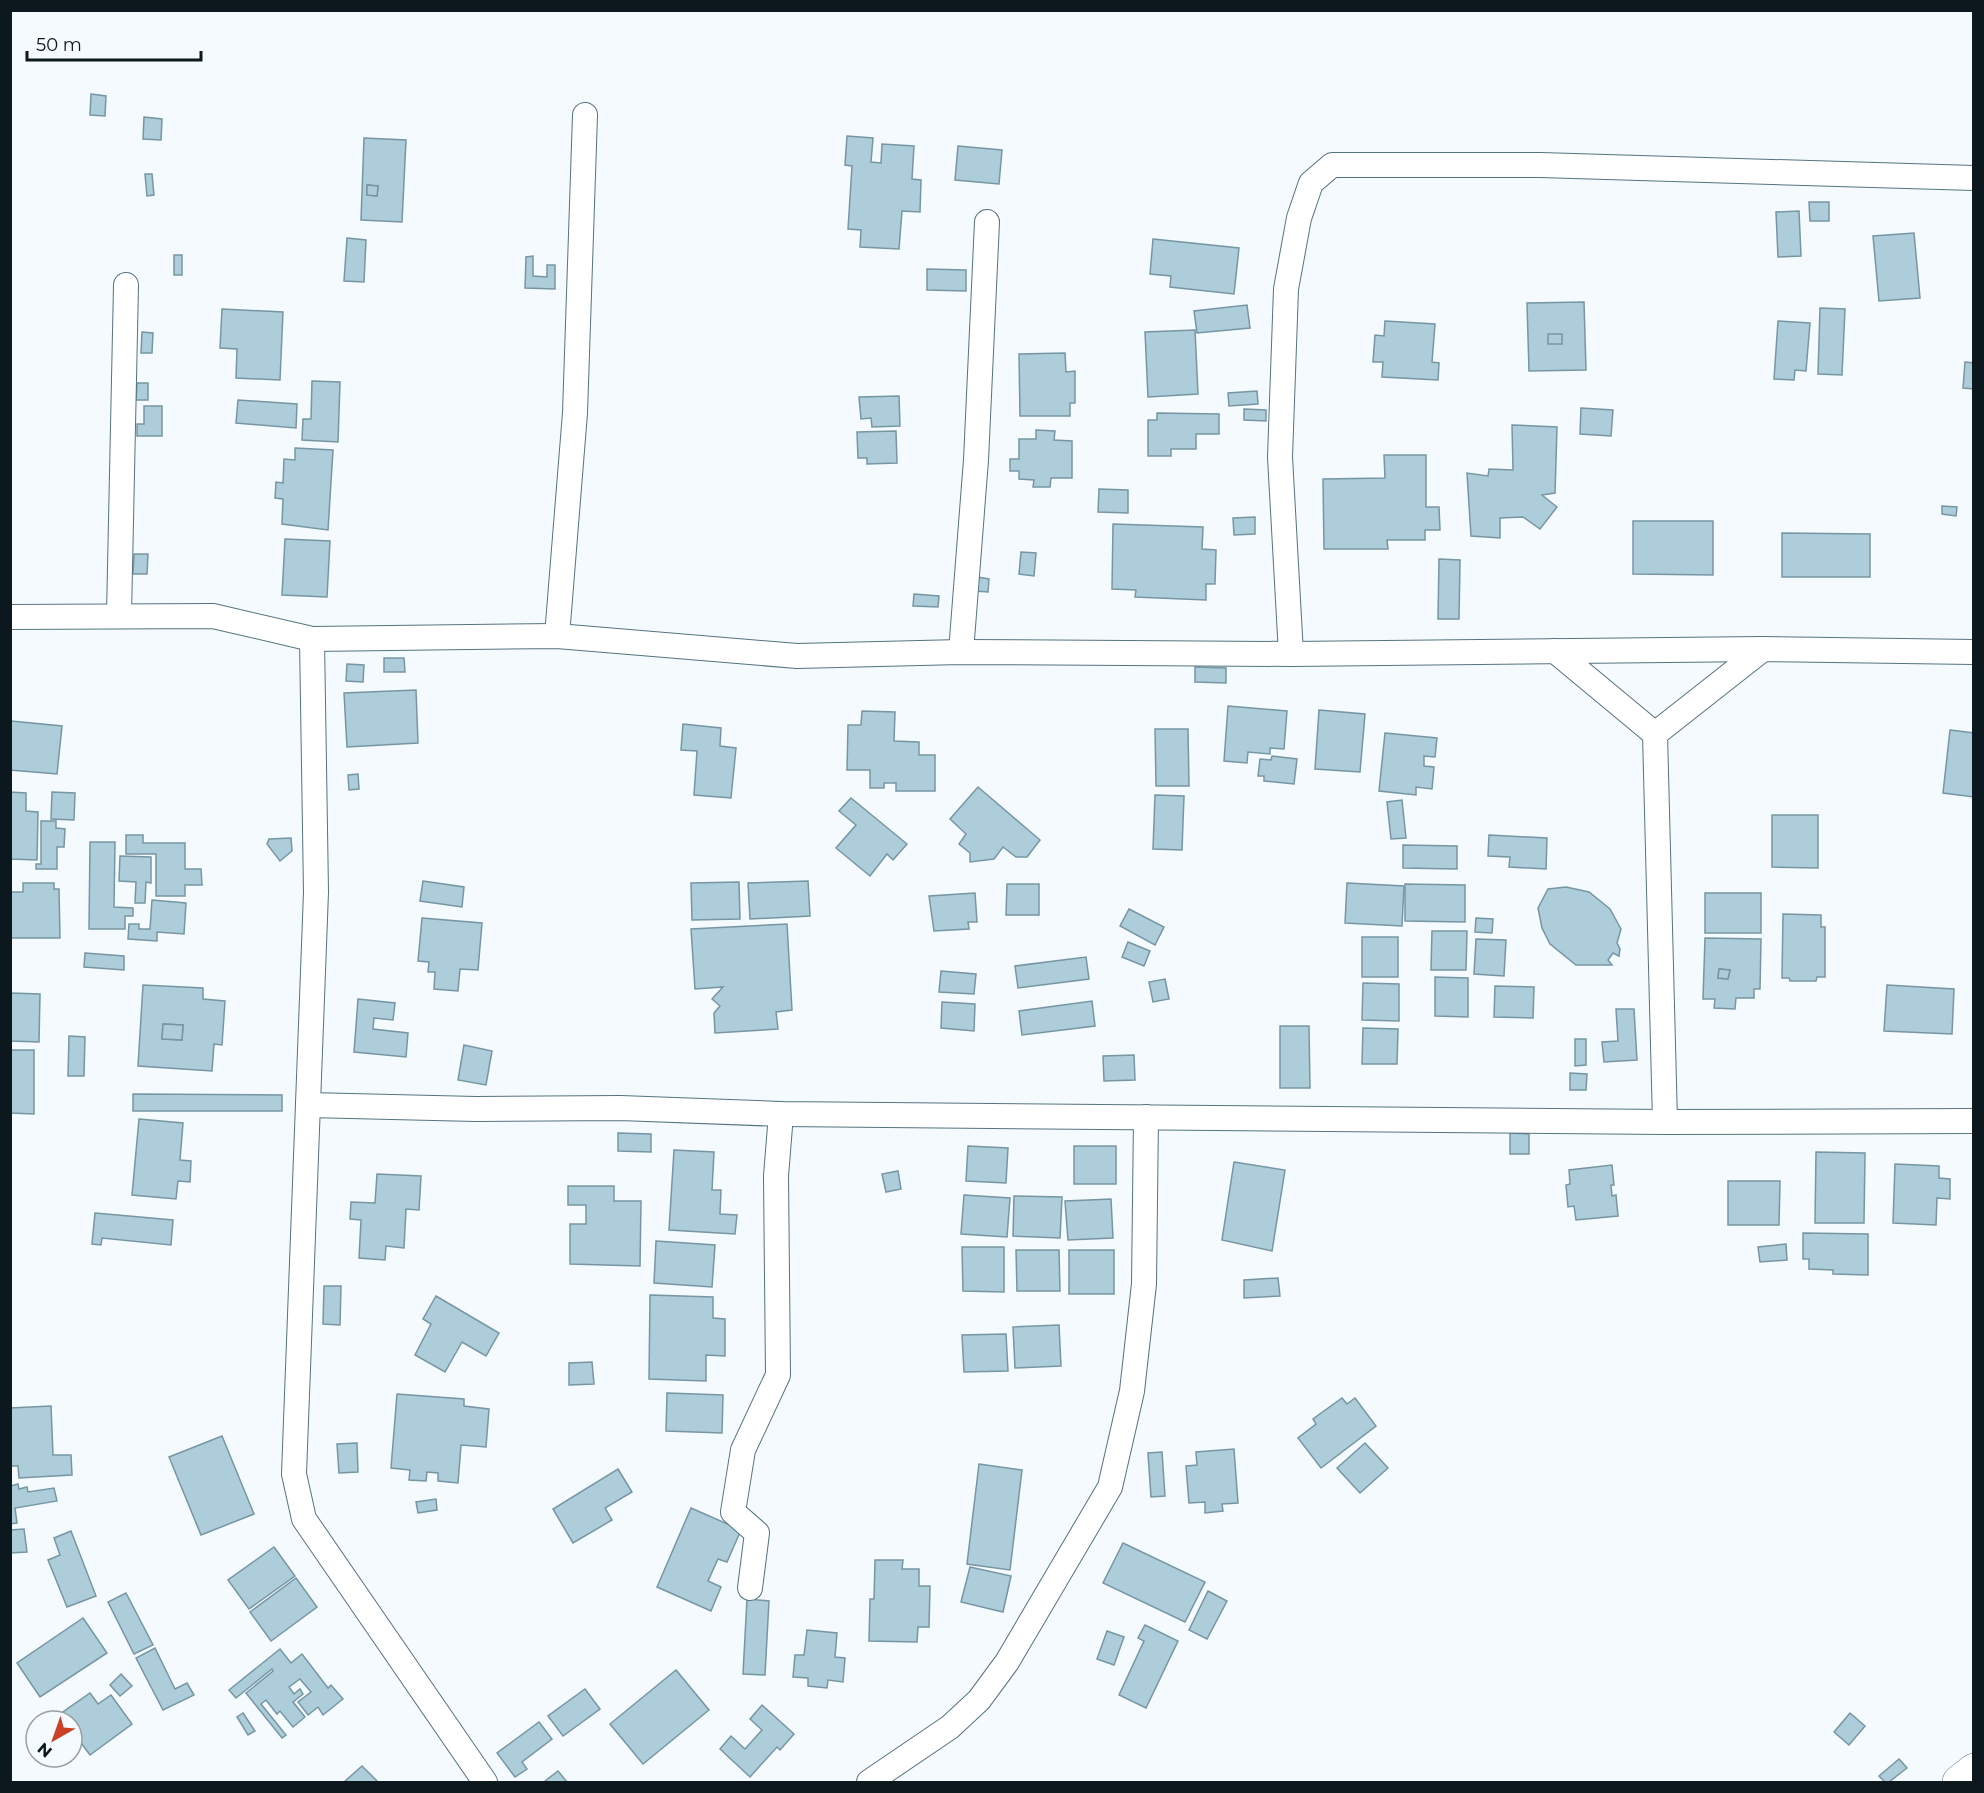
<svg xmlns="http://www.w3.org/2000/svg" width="1984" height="1793" font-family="Montserrat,sans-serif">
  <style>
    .building { fill: #adcdda; stroke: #7796a3; stroke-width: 1.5; fill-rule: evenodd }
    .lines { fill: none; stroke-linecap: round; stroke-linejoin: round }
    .street-casing { stroke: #55737f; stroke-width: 26 }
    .secondary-casing { stroke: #55737f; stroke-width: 34 }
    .street { stroke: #fff; stroke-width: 24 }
    .secondary { stroke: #fff; stroke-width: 33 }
  </style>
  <rect width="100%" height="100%" fill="#f4fafd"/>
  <g class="building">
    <polygon points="91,94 106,96 105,116 90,115"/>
    <polygon points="144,117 162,119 161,140 143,139"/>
    <polygon points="847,136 873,138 871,162 881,163 882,144 914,146 912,179 921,180 920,212 902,211 899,249 860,247 861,230 848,229 852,166 845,165"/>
    <path d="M 364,138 L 406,140 L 402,222 L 361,220 ZM 367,185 L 378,186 L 377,196 L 367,195 Z"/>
    <polygon points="958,146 1002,150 999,184 955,180"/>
    <polygon points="145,174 152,174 154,195 147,196"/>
    <polygon points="367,185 378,186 377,196 367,195"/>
    <polygon points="1809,202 1829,202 1829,221 1810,221"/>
    <polygon points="1799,211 1801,256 1778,257 1776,212"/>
    <polygon points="1914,233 1920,298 1879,301 1873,236"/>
    <polygon points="347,238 366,240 364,282 344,281"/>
    <polygon points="1153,239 1239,248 1234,294 1170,287 1171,276 1150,274"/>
    <rect x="174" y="255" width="8" height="20"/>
    <polygon points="533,256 533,276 547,277 547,265 555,265 555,289 525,288 526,257"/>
    <polygon points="927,269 966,270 966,291 927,290"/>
    <polygon points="1584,302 1586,370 1529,371 1527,303"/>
    <polygon points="1247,305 1250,328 1197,333 1194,311"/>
    <polygon points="1820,308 1845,309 1842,375 1818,374"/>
    <polygon points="222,309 283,312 280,380 236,378 237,349 220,348"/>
    <polygon points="1385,321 1435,324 1432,362 1439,363 1438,380 1382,377 1383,362 1373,362 1375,335 1384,336"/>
    <polygon points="1778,321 1810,323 1806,371 1795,370 1794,380 1774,379"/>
    <polygon points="1195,330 1198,394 1148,397 1145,332"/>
    <polygon points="142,332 153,333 152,353 141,353"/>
    <rect x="1548" y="334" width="14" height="10"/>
    <polygon points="1065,353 1066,372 1075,371 1075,403 1070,403 1070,416 1020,416 1019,354"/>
    <polygon points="1965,362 1974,363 1974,389 1963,388"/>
    <polygon points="312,381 340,382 338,442 302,440 303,419 311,419"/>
    <polygon points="137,383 148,383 148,400 136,400"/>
    <polygon points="1257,391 1258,404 1229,406 1228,393"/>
    <polygon points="899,396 900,426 872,427 871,418 861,419 859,397"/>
    <polygon points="238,400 297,404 296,428 236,423"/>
    <polygon points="144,406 162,406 162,436 137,436 137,424 144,424"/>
    <polygon points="1581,408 1613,410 1611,436 1580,434"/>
    <polygon points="1244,409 1266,410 1266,421 1244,420"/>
    <polygon points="1157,413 1219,414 1219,434 1196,434 1196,449 1171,449 1171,456 1148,456 1148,420 1157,420"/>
    <polygon points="1512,425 1557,427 1555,493 1542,495 1557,507 1540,529 1523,517 1500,518 1500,538 1471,536 1467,473 1488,476 1489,469 1513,470"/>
    <polygon points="1036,430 1055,431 1054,440 1072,441 1072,478 1051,478 1050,487 1033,487 1034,480 1019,479 1019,471 1010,471 1010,459 1019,459 1019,439 1036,439"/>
    <polygon points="896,431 897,463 867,464 867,458 858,458 857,432"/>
    <polygon points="295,448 333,450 328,530 282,524 283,499 275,498 276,482 283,483 284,459 295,460"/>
    <polygon points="1384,455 1426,455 1426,507 1439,507 1440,530 1425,530 1425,540 1387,540 1388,549 1324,549 1323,479 1385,478"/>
    <polygon points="1099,489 1128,490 1128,513 1098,512"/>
    <polygon points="1942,506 1957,507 1956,516 1942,514"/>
    <polygon points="1255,517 1255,534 1234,535 1233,518"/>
    <polygon points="1633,521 1713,521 1713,575 1633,574"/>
    <polygon points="1113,524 1203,527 1202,549 1216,550 1215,584 1206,584 1206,600 1135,597 1136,590 1112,589"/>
    <polygon points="1782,533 1870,534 1870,577 1782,577"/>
    <polygon points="285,539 330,541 327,597 282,595"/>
    <polygon points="1021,552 1036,553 1034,576 1019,574"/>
    <polygon points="134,554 148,554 147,574 133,574"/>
    <polygon points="1439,559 1460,560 1459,619 1438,619"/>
    <polygon points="977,577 989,579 988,592 975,591"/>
    <polygon points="914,594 939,596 938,607 913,606"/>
    <polygon points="384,658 404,658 405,672 384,672"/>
    <polygon points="347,664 364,665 363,682 346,681"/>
    <polygon points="1195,667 1226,668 1226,683 1195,682"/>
    <polygon points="416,690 418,743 347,747 344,693"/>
    <polygon points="1228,706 1287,711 1284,749 1270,748 1270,754 1248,752 1247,763 1224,761"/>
    <polygon points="1319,710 1365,714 1360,772 1315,769"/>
    <polygon points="862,711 895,712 894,741 919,742 919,755 935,755 935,791 896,791 896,783 884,783 884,788 870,788 870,770 847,770 848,725 861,725"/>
    <polygon points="11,721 62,726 57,774 10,770"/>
    <polygon points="683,724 721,728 720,746 736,748 731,798 694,795 697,751 681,750"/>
    <polygon points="1155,729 1188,729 1189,786 1156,786"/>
    <polygon points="1950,730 1974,733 1974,797 1943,793"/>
    <polygon points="1385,733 1437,738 1435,757 1424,756 1424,766 1434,767 1432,789 1416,787 1416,795 1379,791"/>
    <polygon points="1272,756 1297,759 1294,784 1264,781 1264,776 1258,776 1260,759 1271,760"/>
    <polygon points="358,774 359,789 349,790 348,775"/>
    <polygon points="978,787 1040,840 1027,857 1016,857 1003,847 994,859 970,862 970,853 959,844 966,834 950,819"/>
    <polygon points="10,792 26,793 26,811 38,812 37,860 10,859"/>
    <polygon points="52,792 75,793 74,820 51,819"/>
    <polygon points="1155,795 1184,796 1182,850 1153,849"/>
    <polygon points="851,798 907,844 893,860 887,854 870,876 836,848 856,825 839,811"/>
    <polygon points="1402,800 1406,838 1391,839 1387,802"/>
    <polygon points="1772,815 1818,815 1818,868 1772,867"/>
    <polygon points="41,821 56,821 56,828 65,829 64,847 57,847 57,869 36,869 36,864 41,864"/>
    <polygon points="126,835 143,835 143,843 185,843 185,869 201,869 202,885 185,885 185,896 156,896 156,854 126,854"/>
    <polygon points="1489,835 1547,838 1546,869 1509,867 1510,857 1488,856"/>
    <polygon points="291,838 292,851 280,861 267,844 269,839"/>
    <polygon points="90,842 115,842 114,907 133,908 133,916 125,916 125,929 89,929"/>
    <polygon points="1403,845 1457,846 1457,869 1403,868"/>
    <polygon points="120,856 151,857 151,883 146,882 145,903 135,903 136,882 119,881"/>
    <polygon points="423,881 464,887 462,907 420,901"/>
    <polygon points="808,881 810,916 750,919 748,883"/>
    <polygon points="739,882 740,919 692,920 691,883"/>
    <polygon points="23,883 54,883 54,889 59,889 60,938 10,938 10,892 23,892"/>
    <polygon points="1347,883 1404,886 1402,926 1345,923"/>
    <polygon points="1007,884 1039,884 1039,915 1006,915"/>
    <polygon points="1405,884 1465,885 1465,922 1405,921"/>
    <polygon points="1566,887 1589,892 1610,909 1621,929 1617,943 1620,949 1619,956 1613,953 1608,960 1612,965 1576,965 1550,944 1542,928 1538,908 1548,889"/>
    <polygon points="975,893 977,922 968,922 969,929 934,931 929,896"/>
    <rect x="1705" y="893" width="56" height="40"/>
    <polygon points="152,900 186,903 184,934 157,932 157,941 128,939 129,924 139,924 139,929 150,929"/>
    <polygon points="1129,909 1164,927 1155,945 1120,926"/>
    <polygon points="1783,914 1821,915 1821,927 1825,927 1825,977 1817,977 1816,981 1790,981 1789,978 1782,978"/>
    <polygon points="422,918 482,923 478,970 460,969 458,991 434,989 435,972 428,972 429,962 418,961"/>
    <polygon points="1476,918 1493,919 1492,933 1475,932"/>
    <polygon points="787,924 792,1010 776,1012 778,1029 715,1033 714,1013 720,1006 712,999 723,987 695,989 691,929"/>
    <polygon points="1432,931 1467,931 1466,970 1431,970"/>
    <rect x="1362" y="937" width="36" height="40"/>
    <path d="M 1705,938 L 1761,939 L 1760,989 L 1754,989 L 1754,998 L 1736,998 L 1735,1009 L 1714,1008 L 1715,999 L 1703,999 ZM 1719,969 L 1730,970 L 1728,979 L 1718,978 Z"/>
    <polygon points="1476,939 1506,940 1504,976 1474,974"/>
    <polygon points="1128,942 1150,951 1144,966 1122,957"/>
    <polygon points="85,953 124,956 124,970 84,967"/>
    <polygon points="1086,957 1089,979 1018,988 1015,966"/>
    <polygon points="1719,969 1730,970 1728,979 1718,978"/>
    <polygon points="941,971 976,974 974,994 939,992"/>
    <polygon points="1435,977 1468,978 1468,1017 1435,1016"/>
    <polygon points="1165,979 1169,999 1153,1002 1149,982"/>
    <polygon points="1363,983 1399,984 1399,1021 1362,1020"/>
    <path d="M 143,985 L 203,988 L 203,999 L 225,1001 L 222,1045 L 214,1044 L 212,1071 L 138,1066 ZM 163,1024 L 183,1025 L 182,1040 L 162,1039 Z"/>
    <polygon points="1887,985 1954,989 1952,1034 1884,1031"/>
    <polygon points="1495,986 1534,987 1533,1018 1494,1017"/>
    <polygon points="10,993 40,994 39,1042 10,1041"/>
    <polygon points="358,999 395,1003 393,1020 374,1018 373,1029 408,1033 406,1057 354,1052"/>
    <polygon points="1092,1001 1095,1026 1022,1035 1019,1011"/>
    <polygon points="942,1002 975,1004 974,1031 941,1028"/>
    <polygon points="1616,1009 1634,1009 1637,1060 1604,1062 1602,1042 1618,1041"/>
    <polygon points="163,1024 183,1025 182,1040 162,1039"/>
    <polygon points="1280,1026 1309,1026 1310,1088 1280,1088"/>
    <polygon points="1363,1028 1398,1029 1397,1064 1362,1064"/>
    <polygon points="69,1036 85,1037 84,1076 68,1076"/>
    <polygon points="1575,1039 1586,1039 1586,1065 1575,1066"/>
    <polygon points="464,1045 492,1051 486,1085 458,1080"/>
    <polygon points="10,1050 34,1050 34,1114 10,1113"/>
    <polygon points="1134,1055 1135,1080 1104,1081 1103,1056"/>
    <polygon points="1570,1073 1587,1074 1586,1090 1570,1090"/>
    <polygon points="133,1094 282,1095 282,1111 133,1111"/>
    <polygon points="139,1119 183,1123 180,1160 191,1161 190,1182 178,1181 176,1199 132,1195"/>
    <polygon points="618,1133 651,1134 651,1152 618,1151"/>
    <polygon points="1510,1133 1529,1134 1529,1154 1510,1154"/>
    <polygon points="968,1146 1008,1148 1006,1183 966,1181"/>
    <rect x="1074" y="1146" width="42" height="38"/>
    <polygon points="674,1150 714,1152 712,1190 721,1190 720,1214 737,1215 735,1234 669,1230"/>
    <polygon points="1816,1152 1865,1153 1864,1223 1815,1223"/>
    <polygon points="1234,1162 1285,1170 1272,1251 1222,1240"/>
    <polygon points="1895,1164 1939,1166 1939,1178 1950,1179 1950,1199 1937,1198 1936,1225 1893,1223"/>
    <polygon points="1612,1165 1614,1185 1611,1185 1612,1196 1616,1195 1618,1216 1576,1220 1574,1206 1568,1207 1566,1185 1570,1184 1569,1170"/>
    <polygon points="898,1171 901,1189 886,1192 882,1174"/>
    <polygon points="377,1174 421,1176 419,1210 406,1209 404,1248 386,1246 385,1260 359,1258 361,1220 350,1219 351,1202 375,1203"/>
    <polygon points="1728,1181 1780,1181 1779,1225 1728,1225"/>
    <polygon points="568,1186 614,1186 614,1201 641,1201 640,1266 570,1264 570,1224 586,1224 586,1205 568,1205"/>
    <polygon points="964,1195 1010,1198 1007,1237 961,1234"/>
    <polygon points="1014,1196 1062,1197 1060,1238 1013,1236"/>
    <polygon points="1111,1199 1113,1238 1068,1240 1065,1201"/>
    <polygon points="95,1213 173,1220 171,1245 102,1238 101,1245 92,1244"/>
    <polygon points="1803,1233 1868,1234 1868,1275 1833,1274 1833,1270 1809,1269 1809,1259 1803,1259"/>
    <polygon points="656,1241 715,1245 712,1287 654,1283"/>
    <polygon points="1786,1244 1787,1260 1760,1262 1758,1247"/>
    <polygon points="962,1247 1004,1247 1004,1292 963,1291"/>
    <polygon points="1016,1250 1059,1250 1060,1291 1017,1291"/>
    <rect x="1069" y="1250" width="45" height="44"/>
    <polygon points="1278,1278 1280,1296 1244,1298 1244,1280"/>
    <polygon points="324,1286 341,1286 340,1325 323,1324"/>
    <polygon points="650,1295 713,1297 713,1318 725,1319 725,1356 706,1355 706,1381 649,1379"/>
    <polygon points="436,1296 499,1333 486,1356 462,1342 445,1372 415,1355 431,1324 423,1319"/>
    <polygon points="1059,1325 1061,1366 1015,1368 1013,1327"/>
    <polygon points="1006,1334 1008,1371 964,1372 962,1335"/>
    <polygon points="592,1362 594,1384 569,1385 569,1363"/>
    <polygon points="667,1393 723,1395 722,1433 666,1431"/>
    <polygon points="397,1394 464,1399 464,1406 489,1409 486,1447 461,1445 458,1483 438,1481 438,1473 427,1472 426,1481 409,1480 410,1470 391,1468"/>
    <polygon points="1342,1398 1347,1404 1355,1398 1376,1426 1321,1468 1298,1438 1316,1424 1313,1419"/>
    <polygon points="51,1406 53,1455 71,1455 72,1475 19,1478 18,1466 10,1466 10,1408"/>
    <polygon points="222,1436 254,1514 201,1535 169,1457"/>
    <polygon points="357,1443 358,1472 339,1473 337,1444"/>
    <polygon points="1365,1443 1388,1468 1360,1493 1337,1468"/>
    <polygon points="1234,1449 1238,1503 1222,1504 1223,1511 1205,1513 1205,1502 1189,1503 1186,1466 1197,1465 1196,1452"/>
    <polygon points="1162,1452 1165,1496 1151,1497 1148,1453"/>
    <polygon points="979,1464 1022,1470 1010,1570 967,1564"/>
    <polygon points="618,1469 632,1492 605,1508 612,1520 573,1543 553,1509"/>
    <polygon points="18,1484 19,1489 27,1487 28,1492 54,1488 57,1501 15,1508 17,1523 10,1524 10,1486"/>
    <polygon points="436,1499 437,1510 418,1513 416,1502"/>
    <polygon points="691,1508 741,1530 727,1562 718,1559 708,1581 721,1587 711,1611 657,1587"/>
    <polygon points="24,1529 27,1552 10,1553 10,1530"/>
    <polygon points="71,1531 96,1596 67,1607 48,1560 60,1555 54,1538"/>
    <polygon points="1123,1543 1205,1582 1185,1622 1103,1583"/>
    <polygon points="274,1547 295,1576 249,1609 228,1580"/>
    <polygon points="875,1560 903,1560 902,1569 919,1569 919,1586 930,1586 929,1627 918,1627 917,1642 869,1641 870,1599 874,1599"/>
    <polygon points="970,1567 1011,1576 1003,1612 961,1602"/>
    <polygon points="296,1578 317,1607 271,1641 250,1612"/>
    <polygon points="1208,1591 1227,1601 1207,1639 1189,1630"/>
    <polygon points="126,1593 153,1645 134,1654 108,1602"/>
    <polygon points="747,1599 769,1601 765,1675 743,1674"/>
    <polygon points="83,1618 107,1653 40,1697 17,1663"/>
    <polygon points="1145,1625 1178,1641 1146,1708 1119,1695 1144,1641 1138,1638"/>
    <polygon points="807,1630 837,1633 835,1657 845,1658 843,1682 828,1680 827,1688 808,1686 808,1678 793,1677 795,1655 804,1655"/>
    <polygon points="1107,1631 1124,1637 1114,1665 1097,1659"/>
    <polygon points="155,1648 175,1689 187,1683 194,1695 163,1710 136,1658"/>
    <polygon points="280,1649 291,1663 302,1654 328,1688 331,1685 343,1699 323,1715 318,1707 308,1715 298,1702 311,1692 300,1679 289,1687 294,1694 300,1689 303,1694 293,1702 305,1717 293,1727 280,1711 277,1714 266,1700 261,1704 286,1735 282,1738 246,1693 273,1671 272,1669 236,1698 229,1690"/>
    <polygon points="676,1670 709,1710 643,1764 610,1724"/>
    <polygon points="121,1674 132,1686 120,1696 110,1685"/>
    <polygon points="585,1689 600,1709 563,1736 548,1716"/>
    <polygon points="90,1693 98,1704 111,1695 132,1724 90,1755 72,1731 72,1721 65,1721 60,1714"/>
    <polygon points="762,1705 794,1734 780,1750 777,1747 750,1777 720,1749 731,1736 745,1749 762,1730 750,1719"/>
    <polygon points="243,1713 255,1731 248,1735 237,1717"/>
    <polygon points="1850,1713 1865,1726 1849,1745 1834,1732"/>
    <polygon points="539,1722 552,1739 522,1762 527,1769 515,1777 497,1753"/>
    <polygon points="1899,1759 1907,1768 1889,1782 1885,1782 1879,1776"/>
    <polygon points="362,1766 378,1782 344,1782"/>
    <polygon points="558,1771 567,1782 546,1782 545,1781"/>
  </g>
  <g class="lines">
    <g class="street-casing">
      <g id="street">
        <polyline points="119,615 126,285"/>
        <polyline points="10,617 213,616 312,639 557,636 797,656 961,652 1291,654 1763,649 1974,652"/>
        <polyline points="557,636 575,413 585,115"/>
        <polyline points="312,639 316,892 294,1474 304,1519 485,1782"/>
        <polyline points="1555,651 1655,734 1665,1122"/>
        <polyline points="961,652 976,460 987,222"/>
        <polyline points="1291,654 1280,457 1286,289 1299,218 1311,183 1332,165 1540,165 1974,178"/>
        <polyline points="1655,734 1763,649"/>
        <polyline points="308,1105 476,1109 620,1108 781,1114 1665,1122 1974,1121"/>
        <polyline points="750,1588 757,1533 733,1512 743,1450 778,1375 776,1176 781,1114"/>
        <polyline points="869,1782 950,1727 979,1700 1007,1662 1110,1487 1132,1391 1144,1284 1146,1117"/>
      </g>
    </g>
    <g class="secondary-casing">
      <polyline id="secondary" points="1959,1782 1974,1770"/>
    </g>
    <use href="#street" class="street"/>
    <use href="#secondary" class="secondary"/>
  </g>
  <rect width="1984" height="1793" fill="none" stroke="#0c181d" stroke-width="24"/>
  <g transform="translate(54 1739) rotate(220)"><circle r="28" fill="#f4fafd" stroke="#97a0a3" stroke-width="1.5"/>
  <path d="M0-4.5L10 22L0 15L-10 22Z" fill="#cb4026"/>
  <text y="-9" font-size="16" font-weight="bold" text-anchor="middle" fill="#0c181d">N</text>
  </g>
  <path d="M27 51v9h174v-9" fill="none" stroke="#0c181d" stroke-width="3"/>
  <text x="36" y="51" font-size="18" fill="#0c181d" stroke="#f4fafd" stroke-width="4.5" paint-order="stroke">50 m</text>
</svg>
